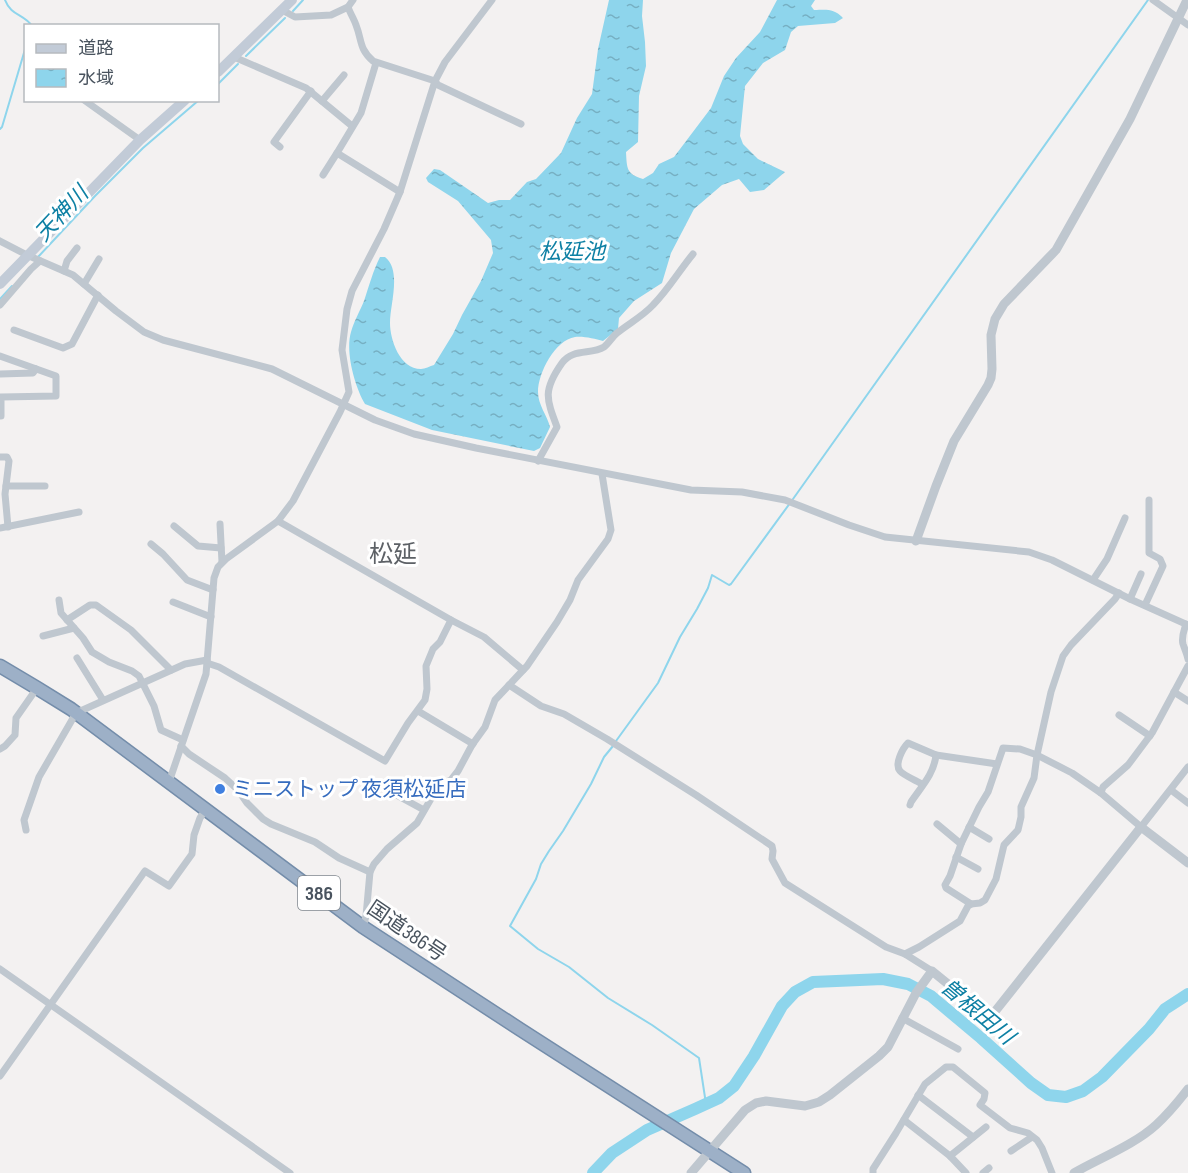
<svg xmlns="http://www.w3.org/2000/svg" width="1188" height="1173" font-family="'Sofia Sans Condensed','Noto Sans JP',sans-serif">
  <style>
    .water { fill: url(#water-ripples) }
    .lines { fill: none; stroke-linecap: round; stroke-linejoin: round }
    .stream { stroke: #8ed5ec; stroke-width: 2 }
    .river { stroke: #8ed5ec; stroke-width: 12 }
    .trunk-casing { stroke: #748daa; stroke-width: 15 }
    .minor { stroke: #bfc7cf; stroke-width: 7 }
    .tertiary { stroke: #bfc7cf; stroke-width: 9 }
    .secondary { stroke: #c2cbd7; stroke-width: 10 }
    .trunk { stroke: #9db0c7; stroke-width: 12 }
    .shop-dot { fill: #3f7fe0; stroke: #fff; stroke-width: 2 }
    .labels { text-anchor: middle; stroke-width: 6; stroke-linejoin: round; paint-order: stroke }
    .shield { fill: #fff; stroke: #80878e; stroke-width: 1.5 }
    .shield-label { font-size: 20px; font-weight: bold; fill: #49535e }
    .shop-label { font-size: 21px; fill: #366cbe; stroke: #fff; text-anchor: start }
    .street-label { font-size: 21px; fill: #49535e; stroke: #fff }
    .water-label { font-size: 22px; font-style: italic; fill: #0e80a4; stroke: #fff }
    .quarter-label { font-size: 24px; fill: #5d6166; stroke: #fff }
  </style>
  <defs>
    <pattern id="water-ripples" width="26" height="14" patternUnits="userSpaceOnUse" patternTransform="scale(1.5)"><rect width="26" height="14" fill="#8ed5ec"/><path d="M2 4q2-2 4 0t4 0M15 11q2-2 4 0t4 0" fill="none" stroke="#76afc2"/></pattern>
  </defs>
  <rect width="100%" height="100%" fill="#f3f1f1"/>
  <path class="water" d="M 609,0 L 643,0 L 642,16 L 645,42 L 646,66 L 639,96 L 638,142 L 626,152 C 627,168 626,174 643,179 L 653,173 L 659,164 L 674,157 L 711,108 L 724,76 L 736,58 L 760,32 L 777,0 L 815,0 L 811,6 L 814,10 C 827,10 833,8 843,18 L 835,23 L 798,26 L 791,32 L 785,50 L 763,63 L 745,86 L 740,136 L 743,144 L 758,159 L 785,172 L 764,190 L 750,192 L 739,179 L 722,185 L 694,209 L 671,253 L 662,283 L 634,301 L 619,318 L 618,329 L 603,341 C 595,339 584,336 575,337 C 555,340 538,373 538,392 C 538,405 547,415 550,427 L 540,448 L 534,451 L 432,430 L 365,404 C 355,387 345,352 351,332 C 354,321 360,311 364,301 C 369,286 373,271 380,257 L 385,257 C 402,270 390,304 390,323 C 390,340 400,369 421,369 C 425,369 430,366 434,365 L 453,334 L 462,315 L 481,281 L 493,253 L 491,240 L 458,201 L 428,182 L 426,178 L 434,169 L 440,170 L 488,203 L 499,200 L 510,200 L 527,182 L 536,179 L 561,153 L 577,118 L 592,94 L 598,49 Z"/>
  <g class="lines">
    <g class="stream">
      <path d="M 5,0 C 11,16 24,14 32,26"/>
      <polyline points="293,11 303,0"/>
      <polyline points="246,56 285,18"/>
      <polyline points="218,84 238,64"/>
      <polyline points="0,129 2,127 26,46"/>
      <polyline points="38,257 95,196 143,148 199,100"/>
      <polyline points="0,299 12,286"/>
      <polyline points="616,741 658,683 680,637 697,609 708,588 712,575 729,585 731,584 793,499 1148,0"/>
      <polyline points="613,746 604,757 591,784 563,831 549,851 541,864 536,879 510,926 538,949 569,967 608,998 652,1025 699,1058 706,1104"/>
    </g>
    <polyline class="river" points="593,1173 612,1153 647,1130 695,1109 719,1098 734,1086 754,1056 782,1006 795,992 813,982 883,979 908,984 931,996 981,1038 1031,1083 1048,1095 1066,1097 1083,1091 1102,1077 1149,1029 1165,1009 1188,994"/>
    <g class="trunk-casing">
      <polyline id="trunk" points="0,666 37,688 71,709 363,927 521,1030 744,1173"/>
    </g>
    <g class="minor">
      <polyline points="1153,0 1188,25"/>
      <path d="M 348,7 C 350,13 354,19 356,25 C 362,40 359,49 373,61 L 435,81 L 438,85 L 521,124"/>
      <polyline points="282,10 295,17 331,15 348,7 353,0"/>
      <polyline points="234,57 306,88 352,126"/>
      <polyline points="376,63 361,113 337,153 400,192"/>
      <polyline points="84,100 140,140"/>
      <polyline points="322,101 344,75"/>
      <polyline points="280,147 274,142 311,91"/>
      <polyline points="323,175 337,153"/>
      <polyline points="0,241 27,255 73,275 116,311 144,332 163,340 272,369 375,420 414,434 476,448 691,490 742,492 785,500 849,525 885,537 1029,552 1052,560 1130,599 1188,625"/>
      <polyline points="64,271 67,261 77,248"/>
      <polyline points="84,284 99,259"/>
      <polyline points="0,305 31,269 40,261"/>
      <polyline points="14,330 63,348 72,344 98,295"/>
      <polyline points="0,356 56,376 56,396 1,397 1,416 0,416"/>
      <polyline points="0,374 33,373 36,369"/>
      <polyline points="0,457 7,457 9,461 5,494 8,527"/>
      <path d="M 538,461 L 557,427 C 546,398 543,390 562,363 C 573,348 591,355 604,347 C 609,343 612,337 617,333 C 628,324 643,316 653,305 C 668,290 679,271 693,254"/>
      <polyline points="6,486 45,486"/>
      <polyline points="220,524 222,562"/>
      <polyline points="174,526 198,546 221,548"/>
      <polyline points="0,528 79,512"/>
      <polyline points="151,544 163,554 187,580 213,590"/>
      <polyline points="1093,580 1107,559 1125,518"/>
      <polyline points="1130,599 1141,574"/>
      <polyline points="59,600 61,613 83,638 92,652 109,662 132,671 139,676 154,706 161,730 183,740"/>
      <polyline points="173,602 211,617"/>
      <polyline points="1145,605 1163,566 1160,559 1149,553 1149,500"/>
      <polyline points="67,620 90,605 96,605 131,630 171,670"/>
      <polyline points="451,620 484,637 523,670"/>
      <path d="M 1186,624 C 1184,631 1181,637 1183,644 C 1185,650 1187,654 1188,659"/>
      <polyline points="43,636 74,628"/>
      <polyline points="77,658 103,700"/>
      <polyline points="207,663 219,667 385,761 408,723 425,700 427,689 426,666 433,649 440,642 451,620 278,521"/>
      <polyline points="509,685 541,706 564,714 607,739 696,795 772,846 773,851 772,859 785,883 886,947 905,954 932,971"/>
      <polyline points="1174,692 1188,701"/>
      <polyline points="418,711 473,744"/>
      <polyline points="1119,715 1150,736"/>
      <polyline points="181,746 189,754 225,778 238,790 247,803 263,819 271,824 315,842 339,858 370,872"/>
      <polyline points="0,749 5,746 15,735 16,718 37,688"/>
      <polyline points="169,782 206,674 214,578 218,567 226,559 278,521 293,501 340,412 349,392 342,350 347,309 352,291 384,229 400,192 435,81 445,62 492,0"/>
      <path d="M 922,784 C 917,781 903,775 900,771 C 894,764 903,748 908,743 L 936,755 L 997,764"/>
      <polyline points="1171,790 1188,803"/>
      <polyline points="391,792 424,810"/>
      <polyline points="1101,793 1103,787 1128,765 1152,733 1188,666"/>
      <path d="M 910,805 L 911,802 C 921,787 934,774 936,755"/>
      <polyline points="937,824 961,844"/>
      <polyline points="969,827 989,839"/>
      <polyline points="26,830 24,820 39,777 76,713 185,664 207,660"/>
      <polyline points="956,857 978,869"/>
      <polyline points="971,904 980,903 985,900 996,879 1004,845 1018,830 1021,817 1021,807 1034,778 1037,755 1051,692 1063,656 1071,645 1115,599 1119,593"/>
      <polyline points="363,927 366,916 370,872 374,864 387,849 417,823 432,797 443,784 451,780 458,771 472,745 485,727 495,700 527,666 557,622 570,600 578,580 608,539 611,530 602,474"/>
      <polyline points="905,954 919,947 960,921 968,906 971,904 946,888 945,885 950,876 961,844 979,807 988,792 1003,748 1020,749 1037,755 1072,773 1101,793 1141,827 1188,767"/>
      <polyline points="0,969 290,1173"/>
      <polyline points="902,1018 958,1049"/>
      <polyline points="0,1076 145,871 169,886 192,854 194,835 200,818 206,809"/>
      <polyline points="918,1095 973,1137"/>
      <polyline points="904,1120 950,1156 966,1173"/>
      <polyline points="1011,1151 1032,1137"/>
      <polyline points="950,1156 986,1127"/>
      <polyline points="873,1173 873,1169 896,1133 925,1084 946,1067 953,1067 985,1093 984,1099 980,1105 1010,1128 1028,1133 1037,1140 1042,1148 1052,1173"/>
      <polyline points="983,1173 989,1168"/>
    </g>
    <g class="tertiary">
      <polyline points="916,541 936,486 954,441 988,385 991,378 992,369 991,335 995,319 1004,304 1056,250 1130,119 1187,0"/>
      <polyline points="691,1173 745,1110 756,1103 766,1101 805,1106 819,1102 830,1095 879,1056 888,1047 916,993 932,971 985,1014 993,1014 1141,827 1188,863"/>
      <path d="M 1074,1173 C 1100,1158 1134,1145 1156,1125 C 1168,1114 1178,1102 1188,1089"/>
    </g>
    <g class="secondary">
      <polyline points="218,72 292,0"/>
      <polyline points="0,284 140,140 185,100"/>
    </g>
    <use href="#trunk" class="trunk"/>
  </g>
  <circle class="shop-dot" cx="220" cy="789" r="6"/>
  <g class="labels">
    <rect class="shield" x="298" y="876" width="42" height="34" rx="4.5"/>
    <g class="shield-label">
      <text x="319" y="900">386</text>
    </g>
    <g class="shop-label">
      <text x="232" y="796">ミニストップ 夜須松延店</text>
    </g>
    <g class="street-label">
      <text transform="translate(407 931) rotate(34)" y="7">国道386号</text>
    </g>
    <g class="water-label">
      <text transform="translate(61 213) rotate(-47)" y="8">天神川</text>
      <text x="572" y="259">松延池</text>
      <text transform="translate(978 1011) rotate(40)" y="8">曽根田川</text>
    </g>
    <g class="quarter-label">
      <text x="393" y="562">松延</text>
    </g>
  </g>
  <rect x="24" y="24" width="195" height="78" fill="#ffffff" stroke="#b6babf" stroke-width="1.5"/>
  <rect x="36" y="44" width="30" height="9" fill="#c2cbd7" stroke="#b6babf" stroke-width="1.5"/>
  <text x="78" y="54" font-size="18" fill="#49535e">道路</text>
  <rect x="36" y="69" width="30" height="18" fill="url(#water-ripples)" stroke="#b6babf" stroke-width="1.5"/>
  <text x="78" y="84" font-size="18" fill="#49535e">水域</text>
</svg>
